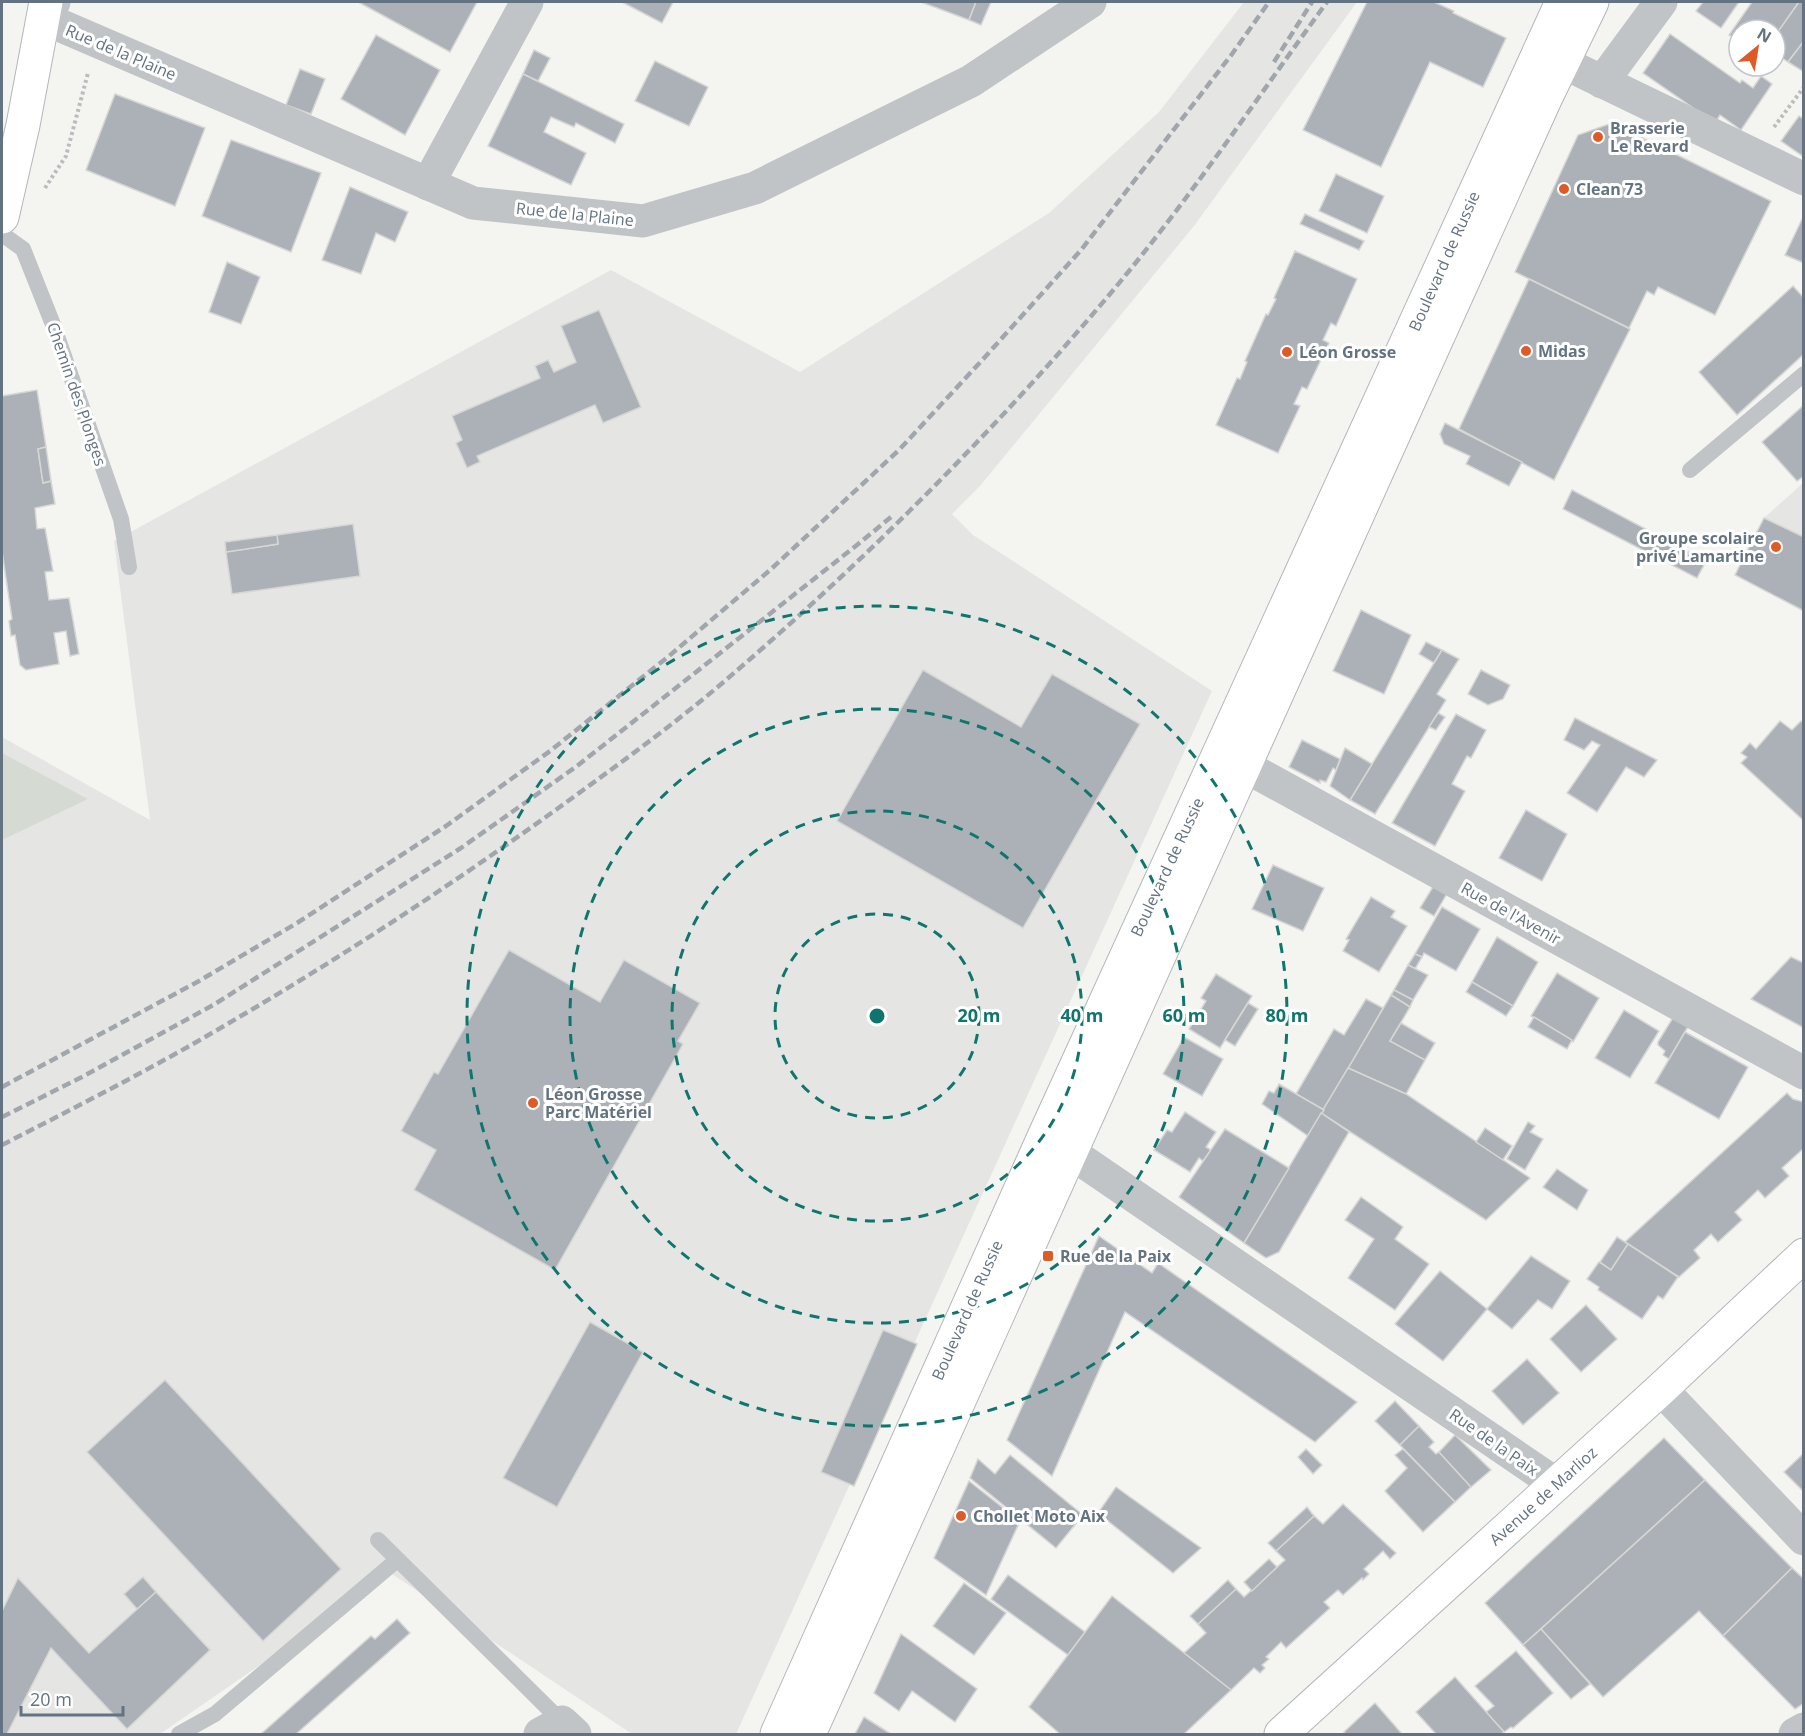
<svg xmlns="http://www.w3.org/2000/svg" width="1805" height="1736" font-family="'Open Sans',sans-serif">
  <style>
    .built { fill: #e5e6e4 }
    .green { fill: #d5dbd2 }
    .building { fill: #abb1b6; stroke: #d6d6d4; stroke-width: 1.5 }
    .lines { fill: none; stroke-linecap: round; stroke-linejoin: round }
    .secondary-casing { stroke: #b2b7bb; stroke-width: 35 }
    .primary-casing { stroke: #b3b7bb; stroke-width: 35 }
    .path { stroke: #babcbe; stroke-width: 4; stroke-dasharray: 3 3; stroke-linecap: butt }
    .lane { stroke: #c0c4c7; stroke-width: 16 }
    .street { stroke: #c0c4c7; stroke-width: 33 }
    .secondary { stroke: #fff; stroke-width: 33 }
    .primary { stroke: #fff; stroke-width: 33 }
    .rail { stroke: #a1a6ac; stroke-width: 4.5; stroke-dasharray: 9 4.5; stroke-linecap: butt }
    .ring { fill: none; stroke: #0f766e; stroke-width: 3; stroke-dasharray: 10 8 }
    .poi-dot { fill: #de5b27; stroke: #fff; stroke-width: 2 }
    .labels { text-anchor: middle; stroke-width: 6; stroke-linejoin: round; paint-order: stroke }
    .street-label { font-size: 16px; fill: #647381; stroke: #fff }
    .poi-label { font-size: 16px; font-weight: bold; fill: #647381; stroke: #fff; text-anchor: start }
    .centre { fill: #0f766e; stroke: #fff; stroke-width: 3 }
    .ring-label { font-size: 18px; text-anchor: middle; font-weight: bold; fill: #0f766e; stroke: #fff; stroke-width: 6; stroke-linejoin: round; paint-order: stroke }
  </style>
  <rect width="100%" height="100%" fill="#f4f5f1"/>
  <g class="built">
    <polygon points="1244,2 1357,2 1194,226 980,486 952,514 973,535 1212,691 736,1734 632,1734 392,1574 160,1734 2,1734 2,737 150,820 114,541 611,270 800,372 1049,213 1159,112"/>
    <polygon points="1803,483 1803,609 1735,575 1764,518"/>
  </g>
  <polygon class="green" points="2,753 88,799 2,840"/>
  <g class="building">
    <polygon points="361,2 477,2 450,52 360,3"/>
    <polygon points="622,2 673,2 662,23"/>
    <polygon points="921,2 976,2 969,20"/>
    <polygon points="976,2 991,2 981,25 969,20"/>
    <polygon points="1367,2 1434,2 1454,11 1453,13 1506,38 1483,87 1430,62 1381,167 1303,130"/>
    <polygon points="1703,2 1739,2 1721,28 1696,11"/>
    <polygon points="1752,2 1799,2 1775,36 1775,30 1739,30 1739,41 1729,35"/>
    <polygon points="1799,2 1804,2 1804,41 1788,62 1775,53 1775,36"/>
    <polygon points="1670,34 1740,83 1742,80 1753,88 1761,76 1772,84 1741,130 1720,115 1715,123 1643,73"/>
    <polygon points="376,35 440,70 405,135 341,99"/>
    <polygon points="1804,41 1804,72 1788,62"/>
    <polygon points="534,50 550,58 538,81 523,74"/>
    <polygon points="655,61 708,87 689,126 635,101"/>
    <polygon points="300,69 325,79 311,114 286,105"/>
    <polygon points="523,74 624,124 615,143 576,123 574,127 551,117 544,132 586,153 571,185 488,146"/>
    <polygon points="115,94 205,128 175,206 86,170"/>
    <polygon points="1799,116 1804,119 1804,157 1781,141"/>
    <polygon points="1612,123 1771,201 1715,315 1658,287 1654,295 1647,291 1629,328 1515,272 1578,135"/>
    <polygon points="231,140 321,173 291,252 202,216"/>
    <polygon points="1336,174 1384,196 1367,233 1319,211"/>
    <polygon points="350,187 408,212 395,242 376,233 361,274 322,260"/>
    <polygon points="1305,214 1364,241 1359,250 1300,224"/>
    <polygon points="1804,215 1804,263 1785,255"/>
    <polygon points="1295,251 1357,279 1336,326 1331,323 1323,340 1329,343 1307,389 1302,387 1294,404 1300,406 1278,453 1216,425 1237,378 1240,379 1247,362 1245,361 1266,314 1268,315 1276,299 1274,298"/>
    <polygon points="227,262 260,277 241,324 209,312"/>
    <polygon points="1529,279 1630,329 1554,480 1459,429"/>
    <polygon points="1793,286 1804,298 1804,354 1737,415 1699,372"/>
    <polygon points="599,310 641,407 603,423 595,405 477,456 480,462 467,468 456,443 462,440 452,416 540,378 535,366 548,360 554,372 576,362 561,326"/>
    <polygon points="37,390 46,447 38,449 43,483 51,481 55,504 35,508 37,529 45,528 53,571 45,572 49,600 69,598 79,654 70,656 66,631 54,633 59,664 26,670 20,665 15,635 11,636 9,621 12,619 2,551 2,396"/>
    <polygon points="1804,405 1804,476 1797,481 1762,442"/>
    <polygon points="1445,423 1522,462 1509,486 1466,464 1470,456 1444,444 1440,434"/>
    <polygon points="46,447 51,481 43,483 38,449"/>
    <polygon points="1572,490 1706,561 1697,578 1563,509"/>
    <polygon points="1764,518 1804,537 1804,611 1735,575"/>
    <polygon points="353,524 360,576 232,594 226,552 278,544 277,535"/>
    <polygon points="277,535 278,544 226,552 225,542"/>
    <polygon points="1361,610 1411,635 1384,694 1333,671"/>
    <polygon points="1426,642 1442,650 1434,663 1419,654"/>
    <polygon points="1442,650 1459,659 1437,694 1446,700 1375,814 1350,800"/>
    <polygon points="923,670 1021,727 1052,674 1140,724 1023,928 837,821"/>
    <polygon points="1481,670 1510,685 1503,699 1488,705 1468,694"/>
    <polygon points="1438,713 1445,717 1436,730 1429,727"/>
    <polygon points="1456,714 1486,730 1471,758 1467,756 1452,784 1465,791 1435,846 1392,823"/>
    <polygon points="1575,718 1657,760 1644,777 1626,767 1597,812 1567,793 1600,745 1592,741 1584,750 1564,740"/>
    <polygon points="1780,721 1792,730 1801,721 1804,724 1804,821 1741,763 1747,757 1741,753 1750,743 1756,749"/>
    <polygon points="1302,740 1340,759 1336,770 1333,768 1326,782 1320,780 1320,783 1289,767"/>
    <polygon points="1345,748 1372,764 1350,800 1330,786"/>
    <polygon points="1526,810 1567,834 1542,881 1499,858"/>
    <polygon points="1273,865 1324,888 1303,931 1252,909"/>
    <polygon points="1436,882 1449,890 1434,916 1420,908"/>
    <polygon points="1371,897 1395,911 1391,917 1407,926 1379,972 1343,951 1349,940 1346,939"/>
    <polygon points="1442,907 1480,929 1456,971 1424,953 1422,957 1415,954"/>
    <polygon points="1497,937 1538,962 1513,1006 1472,982"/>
    <polygon points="509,950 600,1002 624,960 700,1003 678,1041 683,1044 555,1270 414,1190 436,1150 401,1131 434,1072 438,1074"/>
    <polygon points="1415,954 1422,957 1415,969 1408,965"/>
    <polygon points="1791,957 1804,963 1804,1028 1751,999"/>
    <polygon points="1408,965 1428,975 1413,1000 1394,990"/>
    <polygon points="1557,973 1599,998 1573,1042 1531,1016"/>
    <polygon points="1216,974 1252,996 1220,1048 1189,1029 1206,1001 1201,998"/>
    <polygon points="1472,982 1513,1006 1506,1016 1466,992"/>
    <polygon points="1394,990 1413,1000 1410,1007 1391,995"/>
    <polygon points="1391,995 1410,1007 1390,1041 1425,1060 1406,1094 1348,1068"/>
    <polygon points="1366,999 1383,1008 1324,1110 1296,1094 1334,1029 1344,1035"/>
    <polygon points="1248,1003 1258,1009 1235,1046 1225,1040"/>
    <polygon points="1624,1010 1659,1031 1630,1078 1595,1058"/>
    <polygon points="1674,1016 1689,1025 1669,1059 1663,1055 1665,1051 1658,1045 1658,1042"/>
    <polygon points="1534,1017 1572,1040 1567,1049 1528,1027"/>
    <polygon points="1401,1023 1435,1043 1425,1060 1390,1041"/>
    <polygon points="1685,1032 1748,1067 1719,1119 1655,1083"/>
    <polygon points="1184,1037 1223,1059 1202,1096 1163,1074"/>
    <polygon points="1348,1068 1406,1094 1530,1178 1486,1220 1321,1113"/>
    <polygon points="1279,1084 1324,1110 1308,1136 1262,1104 1269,1091 1274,1093"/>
    <polygon points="1787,1093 1793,1099 1804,1102 1804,1148 1782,1168 1789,1176 1765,1198 1758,1190 1735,1212 1742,1220 1718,1242 1711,1234 1694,1250 1700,1258 1679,1277 1625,1242"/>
    <polygon points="1185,1112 1216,1132 1206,1147 1211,1150 1203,1161 1199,1158 1190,1172 1154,1150 1167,1130 1172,1132"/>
    <polygon points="1321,1113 1349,1132 1279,1252 1266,1258 1244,1243"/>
    <polygon points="1528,1122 1535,1126 1530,1132 1543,1139 1525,1170 1507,1159"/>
    <polygon points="1485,1128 1512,1146 1503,1160 1476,1142"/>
    <polygon points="1225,1129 1289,1168 1244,1243 1179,1197"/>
    <polygon points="1557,1169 1588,1190 1577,1210 1543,1187"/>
    <polygon points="1361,1197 1403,1227 1395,1239 1429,1264 1395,1310 1348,1278 1374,1239 1345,1220"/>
    <polygon points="1099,1236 1152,1273 1158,1263 1357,1402 1315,1442 1125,1312 1052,1476 1007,1440"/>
    <polygon points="1617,1237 1628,1244 1611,1270 1600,1262"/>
    <polygon points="1628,1244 1678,1277 1663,1299 1658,1296 1642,1319 1598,1290 1599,1287 1587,1279 1599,1262 1611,1270"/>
    <polygon points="1531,1256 1570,1281 1552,1309 1538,1300 1512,1329 1487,1309"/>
    <polygon points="1440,1271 1487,1309 1443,1361 1395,1324"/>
    <polygon points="1586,1305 1617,1339 1581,1372 1550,1339"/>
    <polygon points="590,1322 643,1352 557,1507 503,1478"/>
    <polygon points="883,1330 917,1344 854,1486 821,1472"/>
    <polygon points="1527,1359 1559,1393 1523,1425 1492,1391"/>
    <polygon points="165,1380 341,1569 263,1641 87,1452"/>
    <polygon points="1395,1401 1419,1426 1400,1445 1375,1421"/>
    <polygon points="1419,1426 1434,1442 1429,1447 1436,1454 1439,1452 1471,1487 1455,1502 1400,1445"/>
    <polygon points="1455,1435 1491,1470 1471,1487 1439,1452"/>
    <polygon points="1664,1438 1705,1480 1523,1645 1485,1603"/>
    <polygon points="1306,1449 1322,1465 1313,1474 1298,1457"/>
    <polygon points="1403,1449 1455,1502 1423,1532 1385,1491 1407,1468 1395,1455"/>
    <polygon points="1804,1453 1804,1492 1784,1472"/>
    <polygon points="1010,1455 1083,1515 1056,1548 970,1478 978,1459 995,1474"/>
    <polygon points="1705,1480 1792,1568 1723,1636 1699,1611 1603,1697 1541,1629"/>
    <polygon points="969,1481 1020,1521 986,1595 934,1558"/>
    <polygon points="1116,1487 1201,1548 1173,1573 1098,1513"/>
    <polygon points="1343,1504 1396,1553 1390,1559 1383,1551 1364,1569 1369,1574 1363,1580 1362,1578 1343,1595 1338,1590 1324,1602 1330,1608 1286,1648 1281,1642 1266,1657 1269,1659 1262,1665 1265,1668 1260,1673 1254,1668 1231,1690 1184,1653 1206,1633 1198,1624 1236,1589 1244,1597 1285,1560 1276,1551 1314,1516 1323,1524"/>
    <polygon points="1307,1507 1314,1516 1276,1551 1268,1543"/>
    <polygon points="1269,1559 1277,1567 1252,1591 1244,1582"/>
    <polygon points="1792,1568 1804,1579 1804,1703 1795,1709 1723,1636"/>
    <polygon points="1008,1575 1085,1632 1068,1655 991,1599"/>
    <polygon points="143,1577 156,1592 137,1609 124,1594"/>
    <polygon points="18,1578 89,1653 156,1592 210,1650 127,1729 51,1648 7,1734 2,1734 2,1611"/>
    <polygon points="1228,1580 1236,1589 1198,1624 1190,1616"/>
    <polygon points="964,1583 1006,1613 974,1655 933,1626"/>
    <polygon points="1112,1596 1231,1690 1184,1734 1060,1734 1029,1707"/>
    <polygon points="397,1619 410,1633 296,1734 261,1734 371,1636 375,1639"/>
    <polygon points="1541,1629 1590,1684 1571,1699 1523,1645"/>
    <polygon points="901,1634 977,1689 955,1722 912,1691 899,1711 874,1693"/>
    <polygon points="1516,1651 1553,1693 1513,1728 1511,1727 1504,1732 1486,1712 1494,1706 1475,1686"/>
    <polygon points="1455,1677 1504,1732 1501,1734 1436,1734 1416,1712"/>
    <polygon points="1375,1703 1402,1734 1346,1734 1344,1732"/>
    <polygon points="864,1717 883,1729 891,1734 855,1734"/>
  </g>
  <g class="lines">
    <g class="secondary-casing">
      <g id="secondary">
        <polyline points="2,217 23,125 46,2"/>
        <polyline points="1281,1734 1661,1389 1804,1255"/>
      </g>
    </g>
    <g class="primary-casing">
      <g id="primary">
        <polyline points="777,1734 1043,1139 1562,2"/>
        <polyline points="809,1734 1388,447 1546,97 1592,2"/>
      </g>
    </g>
    <g class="path">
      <polyline points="1774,127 1804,87"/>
      <polyline points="45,188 66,156 88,73"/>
    </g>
    <g class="lane">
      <polyline points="2,234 23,249 52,322 121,519 129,567"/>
      <polyline points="1690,470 1804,374"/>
      <polyline points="378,1540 562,1722"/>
      <polyline points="179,1734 215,1714 397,1560"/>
    </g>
    <g class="street">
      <polyline points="54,2 43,18 473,203 643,221 755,188 971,81 1090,2"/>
      <polyline points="1539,51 1804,179"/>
      <polyline points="1602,82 1661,2"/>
      <polyline points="428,184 527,2"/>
      <polyline points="1219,752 1804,1073"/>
      <polyline points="1045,1140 1071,1153 1556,1484"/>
      <polyline points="1661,1389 1804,1539"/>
      <polyline points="540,1734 562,1722 575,1734"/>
      <polyline points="1795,1734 1804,1729"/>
    </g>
    <use href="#secondary" class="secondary"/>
    <use href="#primary" class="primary"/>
    <g class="rail">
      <polyline points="1274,62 1312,2"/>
      <polyline points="2,1087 199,981 297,923 446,826 550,751 669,656 769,571 899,450 985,357 1081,250 1232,54 1269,2"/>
      <polyline points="2,1117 82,1077 215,1004 461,848 577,766 857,545 891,517"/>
      <path d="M 2,1145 C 78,1106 155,1067 229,1023 C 342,957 451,885 557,809 C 612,769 668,729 720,685 C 855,570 983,443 1098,308 C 1181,212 1252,105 1327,2"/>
    </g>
  </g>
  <g class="ring">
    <circle cx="877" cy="1016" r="102"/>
    <circle cx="877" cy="1016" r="205"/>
    <circle cx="877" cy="1016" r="307"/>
    <circle cx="877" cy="1016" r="410"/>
  </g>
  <g class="poi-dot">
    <circle cx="1598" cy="137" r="6"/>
    <circle cx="1564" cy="189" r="6"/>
    <circle cx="1526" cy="351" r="6"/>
    <circle cx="1287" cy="352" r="6"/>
    <circle cx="1776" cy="547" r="6"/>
    <circle cx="533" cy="1103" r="6"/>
    <rect x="1042" y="1250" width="12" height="12" rx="3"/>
    <circle cx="961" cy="1516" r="6"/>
  </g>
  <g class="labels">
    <g class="street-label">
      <text transform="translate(121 52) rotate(23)" y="6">Rue de la Plaine</text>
      <text transform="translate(575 214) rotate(6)" y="6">Rue de la Plaine</text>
      <text transform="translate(1444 261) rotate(-66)" y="6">Boulevard de Russie</text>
      <text transform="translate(77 394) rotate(71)" y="6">Chemin des Plonges</text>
      <text transform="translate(1167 867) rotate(-65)" y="6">Boulevard de Russie</text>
      <text transform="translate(1511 913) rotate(29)" y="6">Rue de l'Avenir</text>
      <text transform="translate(967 1310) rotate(-66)" y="6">Boulevard de Russie</text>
      <text transform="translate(1494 1442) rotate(35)" y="6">Rue de la Paix</text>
      <text transform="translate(1543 1496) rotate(-42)" y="6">Avenue de Marlioz</text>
    </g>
    <g class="poi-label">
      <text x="1610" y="134">Brasserie<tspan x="1610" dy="18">Le Revard</tspan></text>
      <text x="1576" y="195">Clean 73</text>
      <text x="1538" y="357">Midas</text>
      <text x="1299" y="358">Léon Grosse</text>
      <text x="1764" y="544" text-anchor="end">Groupe scolaire<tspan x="1764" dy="18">privé Lamartine</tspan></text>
      <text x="545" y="1100">Léon Grosse<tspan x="545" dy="18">Parc Matériel</tspan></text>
      <text x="1060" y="1262">Rue de la Paix</text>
      <text x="973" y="1522">Chollet Moto Aix</text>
    </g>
  </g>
  <circle cx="877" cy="1016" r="9" class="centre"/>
  <g class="ring-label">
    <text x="979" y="1022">20 m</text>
    <text x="1082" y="1022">40 m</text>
    <text x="1184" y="1022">60 m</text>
    <text x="1287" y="1022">80 m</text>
  </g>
  <rect width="1805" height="1736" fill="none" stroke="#647381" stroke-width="6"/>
  <g transform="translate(1757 48) rotate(30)"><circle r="28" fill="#ffffff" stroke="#c1c7cd" stroke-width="1.5"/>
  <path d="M0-4.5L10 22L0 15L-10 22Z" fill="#de5b27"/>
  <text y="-9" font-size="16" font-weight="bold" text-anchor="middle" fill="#647381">N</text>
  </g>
  <path d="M21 1706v9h102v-9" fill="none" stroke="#647381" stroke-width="3"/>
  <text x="30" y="1706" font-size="18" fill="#647381" stroke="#ffffff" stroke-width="4.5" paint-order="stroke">20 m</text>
</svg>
